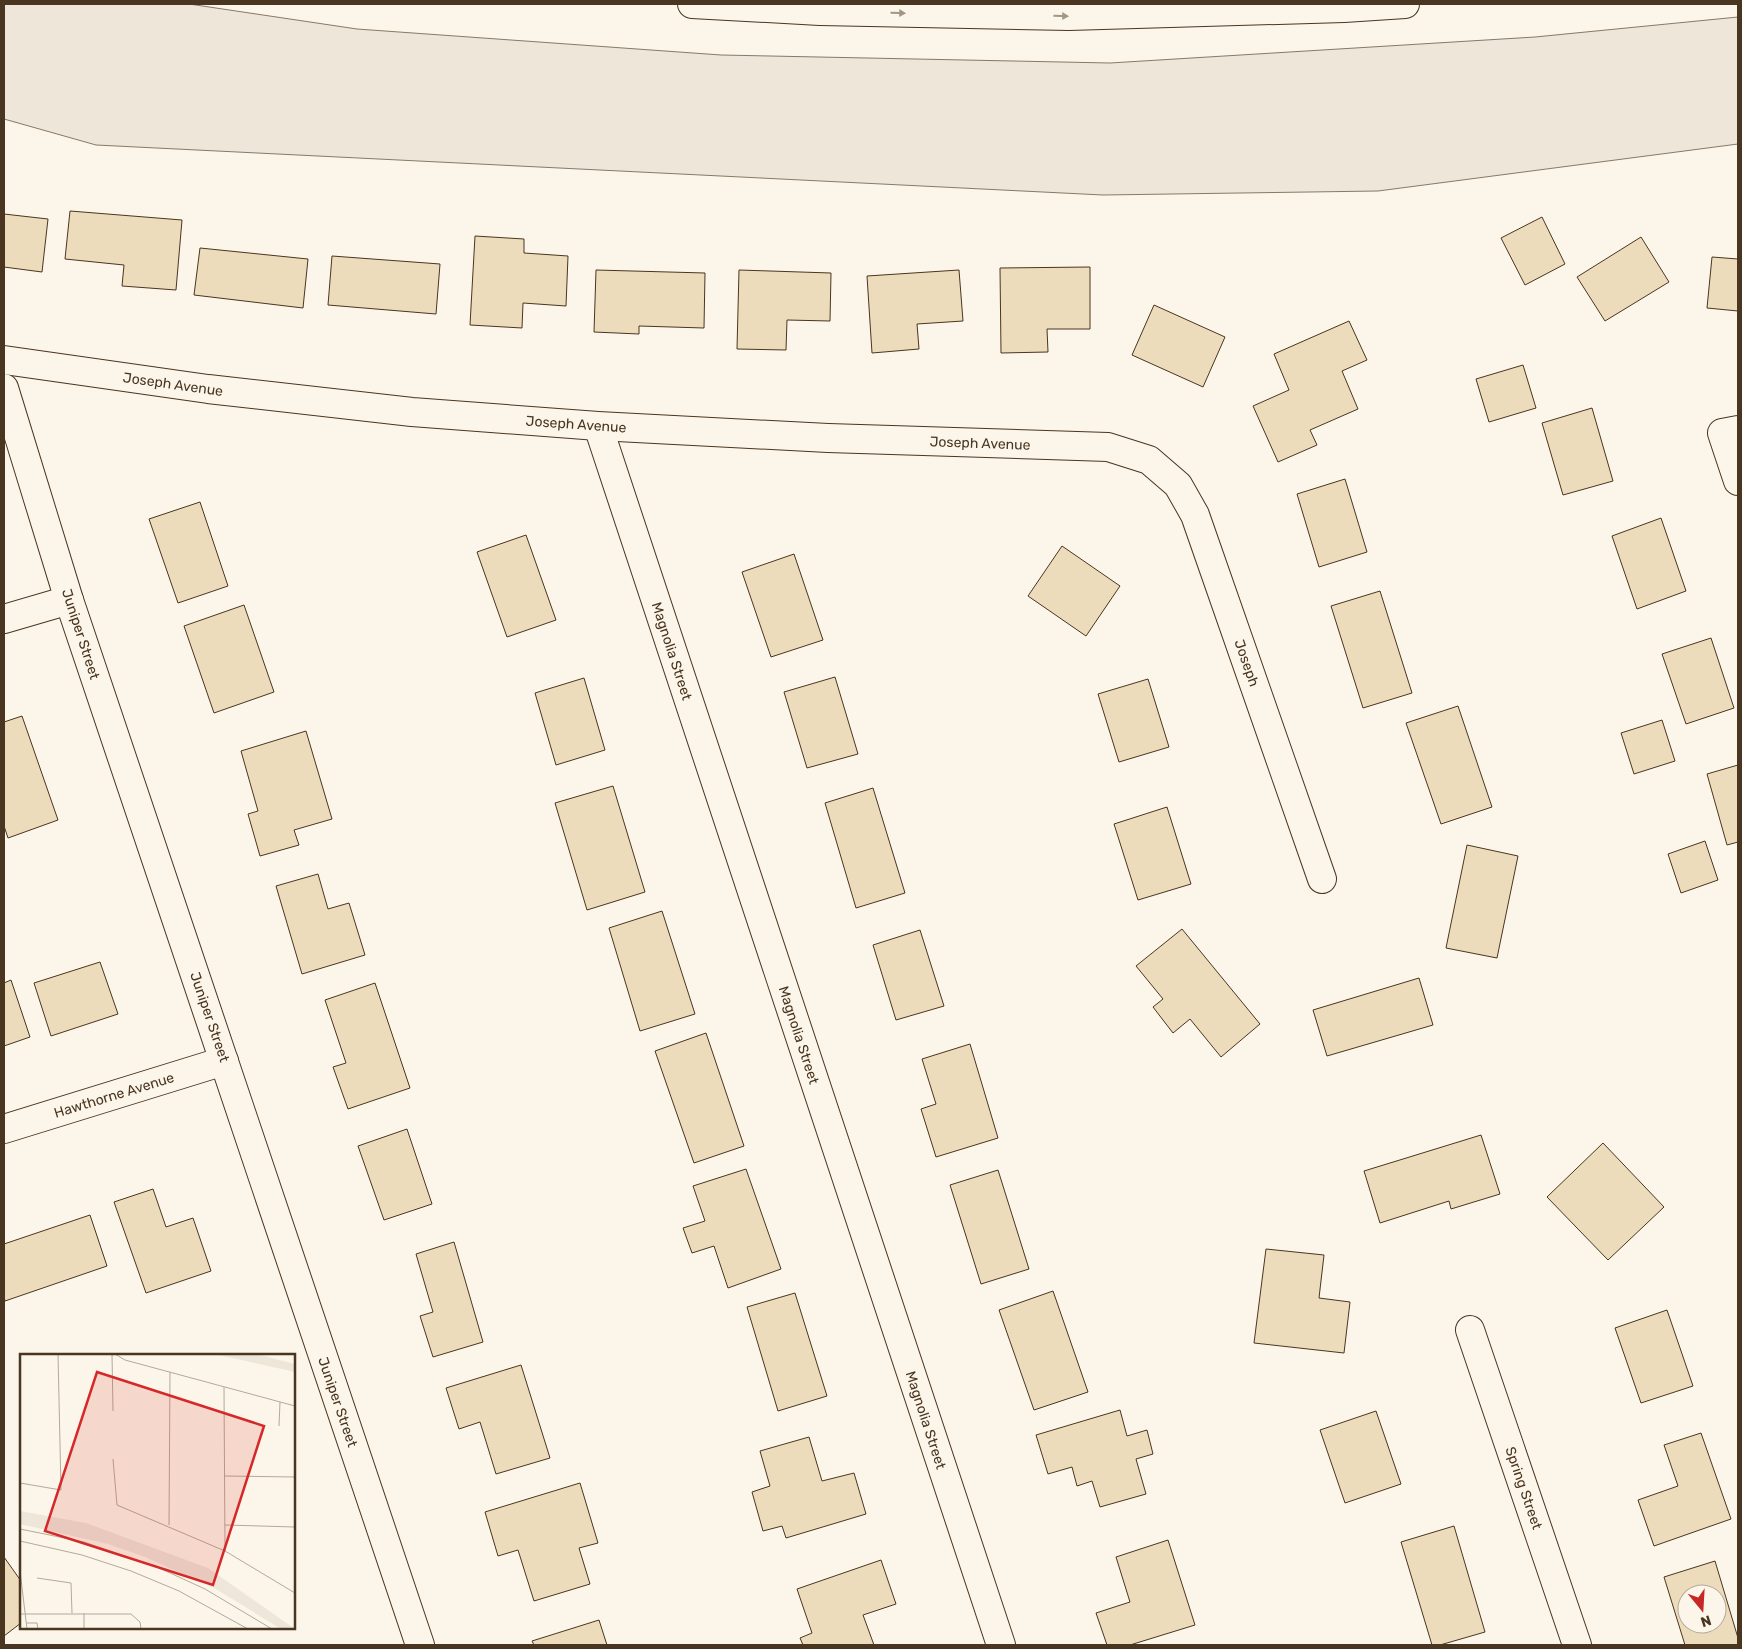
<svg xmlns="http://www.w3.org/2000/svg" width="1742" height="1649" font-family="Rubik,sans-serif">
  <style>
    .green { fill: #ede6d9; stroke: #887966 }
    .building { fill: #ecdcbc; stroke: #4a3520; fill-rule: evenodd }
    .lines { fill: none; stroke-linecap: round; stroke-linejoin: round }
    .street-casing { stroke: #4a3520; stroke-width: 30 }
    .highway-casing { stroke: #4a3520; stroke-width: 30 }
    .street { stroke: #fbf6e9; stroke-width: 28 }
    .highway { stroke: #fbf6e9; stroke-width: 28 }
    .oneway { fill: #a29684 }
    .labels { text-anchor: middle; stroke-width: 4; stroke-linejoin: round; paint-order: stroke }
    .street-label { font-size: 14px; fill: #4a3520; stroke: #fbf6e9 }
    .inset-road { fill: none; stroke: #b4a999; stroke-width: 1 }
    .view { fill: #d62828; fill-opacity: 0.15; stroke: #d62828; stroke-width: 2.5 }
    .inset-edge { fill: none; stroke: #4a3520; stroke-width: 2.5 }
  </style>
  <rect width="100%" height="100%" fill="#fbf6e9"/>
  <polygon class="green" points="4,4 189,4 357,29 721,55 1110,63 1535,37 1738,17 1738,144 1378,191 1103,195 96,145 4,119"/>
  <g class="building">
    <polygon points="70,211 182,220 176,290 122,286 124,265 65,259"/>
    <polygon points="4,214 48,219 42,272 4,267"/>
    <polygon points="1542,217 1565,264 1525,285 1501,238"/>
    <polygon points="475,236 524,239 524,253 568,256 566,306 523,303 522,328 470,325"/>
    <polygon points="1641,237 1669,282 1605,321 1577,277"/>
    <polygon points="200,248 308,259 303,308 194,295"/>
    <polygon points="332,256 440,264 436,314 328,305"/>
    <polygon points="1712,257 1738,259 1738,311 1707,308"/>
    <polygon points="1090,267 1090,329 1047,329 1048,352 1001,353 1000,268"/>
    <polygon points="596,270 705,273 704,328 639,326 639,334 594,332"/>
    <polygon points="739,270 831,273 830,321 787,320 786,350 737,349"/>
    <polygon points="959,270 963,321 917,324 919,349 872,353 867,276"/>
    <polygon points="1154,305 1225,337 1203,387 1132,355"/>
    <polygon points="1349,321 1367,360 1342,371 1358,409 1310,430 1317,445 1278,462 1253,406 1289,390 1274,354"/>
    <polygon points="1523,365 1536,408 1489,422 1476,379"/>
    <polygon points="1592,408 1613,481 1563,495 1542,423"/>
    <polygon points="1345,479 1367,552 1319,567 1297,494"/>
    <polygon points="200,502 228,586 178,603 149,519"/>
    <polygon points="1661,518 1686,591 1637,609 1612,536"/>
    <polygon points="526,535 556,620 507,637 477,552"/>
    <polygon points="1062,546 1120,586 1086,636 1028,596"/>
    <polygon points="794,554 823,640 771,657 742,572"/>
    <polygon points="1380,591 1412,693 1363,708 1331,606"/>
    <polygon points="244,605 274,692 214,713 184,626"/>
    <polygon points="1711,638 1734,708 1686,724 1662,654"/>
    <polygon points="835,677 858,754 807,768 784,692"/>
    <polygon points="584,678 605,750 556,765 535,693"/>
    <polygon points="1148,679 1169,747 1119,762 1098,694"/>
    <polygon points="1458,706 1492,807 1441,824 1406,723"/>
    <polygon points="22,716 58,820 8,838 4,826 4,722"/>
    <polygon points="1662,720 1675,761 1634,774 1621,733"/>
    <polygon points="306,731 332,819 294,830 299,845 260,856 248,814 258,811 241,751"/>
    <polygon points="1738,765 1738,842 1727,845 1707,774"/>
    <polygon points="613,786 645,892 587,910 555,803"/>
    <polygon points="873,788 905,893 856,908 825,803"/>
    <polygon points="1167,807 1191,884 1138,900 1114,824"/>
    <polygon points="1705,841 1718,880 1681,893 1668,854"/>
    <polygon points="1467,845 1518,856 1497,958 1446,948"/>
    <polygon points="318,874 328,909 349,903 365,955 302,974 276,886"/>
    <polygon points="662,911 695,1014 640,1031 609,928"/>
    <polygon points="1182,929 1260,1024 1221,1057 1190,1019 1173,1033 1153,1007 1163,999 1136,966"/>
    <polygon points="920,930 944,1006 896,1020 873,945"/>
    <polygon points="100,962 118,1014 51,1036 34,983"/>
    <polygon points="1419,978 1433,1025 1327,1056 1313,1010"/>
    <polygon points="11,980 30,1037 4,1046 4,983"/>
    <polygon points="375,983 410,1088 348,1109 333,1067 346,1063 325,1000"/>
    <polygon points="706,1033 744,1146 694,1163 655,1051"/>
    <polygon points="970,1044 998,1138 936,1157 921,1109 936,1104 922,1059"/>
    <polygon points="407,1129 432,1204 384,1220 358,1146"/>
    <polygon points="1481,1135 1500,1194 1451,1209 1449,1201 1380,1223 1364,1171"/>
    <polygon points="1603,1143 1664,1207 1608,1260 1547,1197"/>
    <polygon points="746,1169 781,1269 728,1288 714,1246 692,1253 683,1228 705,1221 693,1186"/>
    <polygon points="998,1170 1029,1269 981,1284 950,1185"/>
    <polygon points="153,1189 166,1227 193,1218 211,1271 146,1293 114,1202"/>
    <polygon points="90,1215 107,1266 5,1301 4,1297 4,1244"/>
    <polygon points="454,1242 483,1342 433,1357 420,1316 433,1312 416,1254"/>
    <polygon points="1266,1249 1324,1255 1319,1298 1350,1302 1344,1353 1254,1343"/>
    <polygon points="1053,1291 1088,1392 1034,1410 999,1310"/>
    <polygon points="795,1293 827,1396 778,1411 747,1307"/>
    <polygon points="1667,1310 1693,1386 1641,1403 1615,1328"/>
    <polygon points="521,1365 550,1458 496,1474 480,1422 459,1429 446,1388"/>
    <polygon points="1120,1410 1127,1436 1147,1430 1153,1454 1136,1459 1146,1494 1100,1507 1092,1481 1077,1486 1072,1467 1048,1474 1036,1435"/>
    <polygon points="1376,1411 1401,1484 1345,1503 1320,1430"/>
    <polygon points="1701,1433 1731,1519 1654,1546 1638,1500 1678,1486 1664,1445"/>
    <polygon points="809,1437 822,1481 854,1473 866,1514 786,1538 782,1526 763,1531 752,1492 770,1486 760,1451"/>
    <polygon points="580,1483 598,1543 579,1548 590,1584 534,1601 518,1550 498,1556 485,1512"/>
    <polygon points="1454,1526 1485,1632 1440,1645 1432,1645 1401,1542"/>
    <polygon points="1168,1540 1195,1625 1130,1645 1107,1645 1096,1613 1130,1602 1116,1557"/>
    <polygon points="4,1557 21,1581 21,1623 4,1636"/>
    <polygon points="881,1560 896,1604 863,1615 874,1645 803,1645 800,1638 812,1633 797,1589"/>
    <path d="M 1715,1561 L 1738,1638 L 1738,1645 L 1685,1645 L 1664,1577 ZM 1687,1594 L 1717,1594 L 1717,1624 L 1687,1624 Z"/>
    <polygon points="599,1620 607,1645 534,1645 532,1641"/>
  </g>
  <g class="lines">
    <g class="street-casing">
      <g id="street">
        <polyline points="4,360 208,389 412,412 598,426 828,438 1108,447 1149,460 1178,485 1195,515 1322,879"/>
        <polyline points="4,388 69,600 420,1645"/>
        <polyline points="598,426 1001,1645"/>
        <polyline points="1738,430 1722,433 1738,481"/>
        <polyline points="4,619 69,600"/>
        <polyline points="4,1129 224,1061"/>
        <polyline points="1470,1330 1577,1645"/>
      </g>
    </g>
    <g class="highway-casing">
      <polyline id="highway" points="692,4 820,11 1069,16 1344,8 1405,4"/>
    </g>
    <use href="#street" class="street"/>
    <use href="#highway" class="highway"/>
  </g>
  <defs><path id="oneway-solid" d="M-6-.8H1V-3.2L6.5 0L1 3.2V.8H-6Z" transform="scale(1.25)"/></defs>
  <g class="oneway">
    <use href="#oneway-solid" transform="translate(898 13) rotate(1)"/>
    <use href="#oneway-solid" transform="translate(1061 16) rotate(1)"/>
  </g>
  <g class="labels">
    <g class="street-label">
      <text transform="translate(173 384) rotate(8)" y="5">Joseph Avenue</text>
      <text transform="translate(576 424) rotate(4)" y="5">Joseph Avenue</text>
      <text transform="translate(980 443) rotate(2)" y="5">Joseph Avenue</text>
      <text transform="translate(81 634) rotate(72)" y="5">Juniper Street</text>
      <text transform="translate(672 651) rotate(72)" y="5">Magnolia Street</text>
      <text transform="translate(1247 663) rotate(71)" y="5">Joseph</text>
      <text transform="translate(210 1017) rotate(71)" y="5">Juniper Street</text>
      <text transform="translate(799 1035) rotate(72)" y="5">Magnolia Street</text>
      <text transform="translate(114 1095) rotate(-17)" y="5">Hawthorne Avenue</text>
      <text transform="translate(338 1402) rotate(71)" y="5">Juniper Street</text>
      <text transform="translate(926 1420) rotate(72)" y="5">Magnolia Street</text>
      <text transform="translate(1524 1488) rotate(71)" y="5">Spring Street</text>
    </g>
  </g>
  <g transform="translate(20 1354)">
    <rect width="275" height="275" fill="#fbf6e9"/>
    <path d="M 195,0 L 236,0 L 275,10 L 275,18 ZM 0,157 L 66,169 L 188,214 L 275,275 L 261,275 L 196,235 L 125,203 L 88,190 L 0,170 Z" fill="#ede6d9"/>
    <path class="inset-road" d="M 92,0 L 93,57M 95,0 L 105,6 L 275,52M 204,33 L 205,197M 259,72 L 260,48M 93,105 L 97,151 L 205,197 L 275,239M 205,122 L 275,123M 0,129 L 41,136 L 38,0M 149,171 L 150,18M 205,171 L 275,173M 0,175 L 64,188 L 137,213 L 185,235 L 252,275M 0,187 L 62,201 L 111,217 L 159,237 L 228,275M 0,217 L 7,275M 17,224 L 51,229 L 52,259M 0,260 L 111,260 L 120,268 L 121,275M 7,269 L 17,269 L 18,275M 64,275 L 64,259"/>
    <path class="view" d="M 77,18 L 244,72 L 193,231 L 25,177 Z"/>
    <rect width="275" height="275" class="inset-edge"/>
  </g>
  <rect width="1742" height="1649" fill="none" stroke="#4a3520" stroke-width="10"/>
  <g transform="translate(1702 1609) rotate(162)"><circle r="24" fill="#fbf6e9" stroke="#b4a999"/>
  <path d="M0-4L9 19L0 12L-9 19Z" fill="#c62828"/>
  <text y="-8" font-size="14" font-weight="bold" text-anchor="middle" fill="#4a3520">N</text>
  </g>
</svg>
